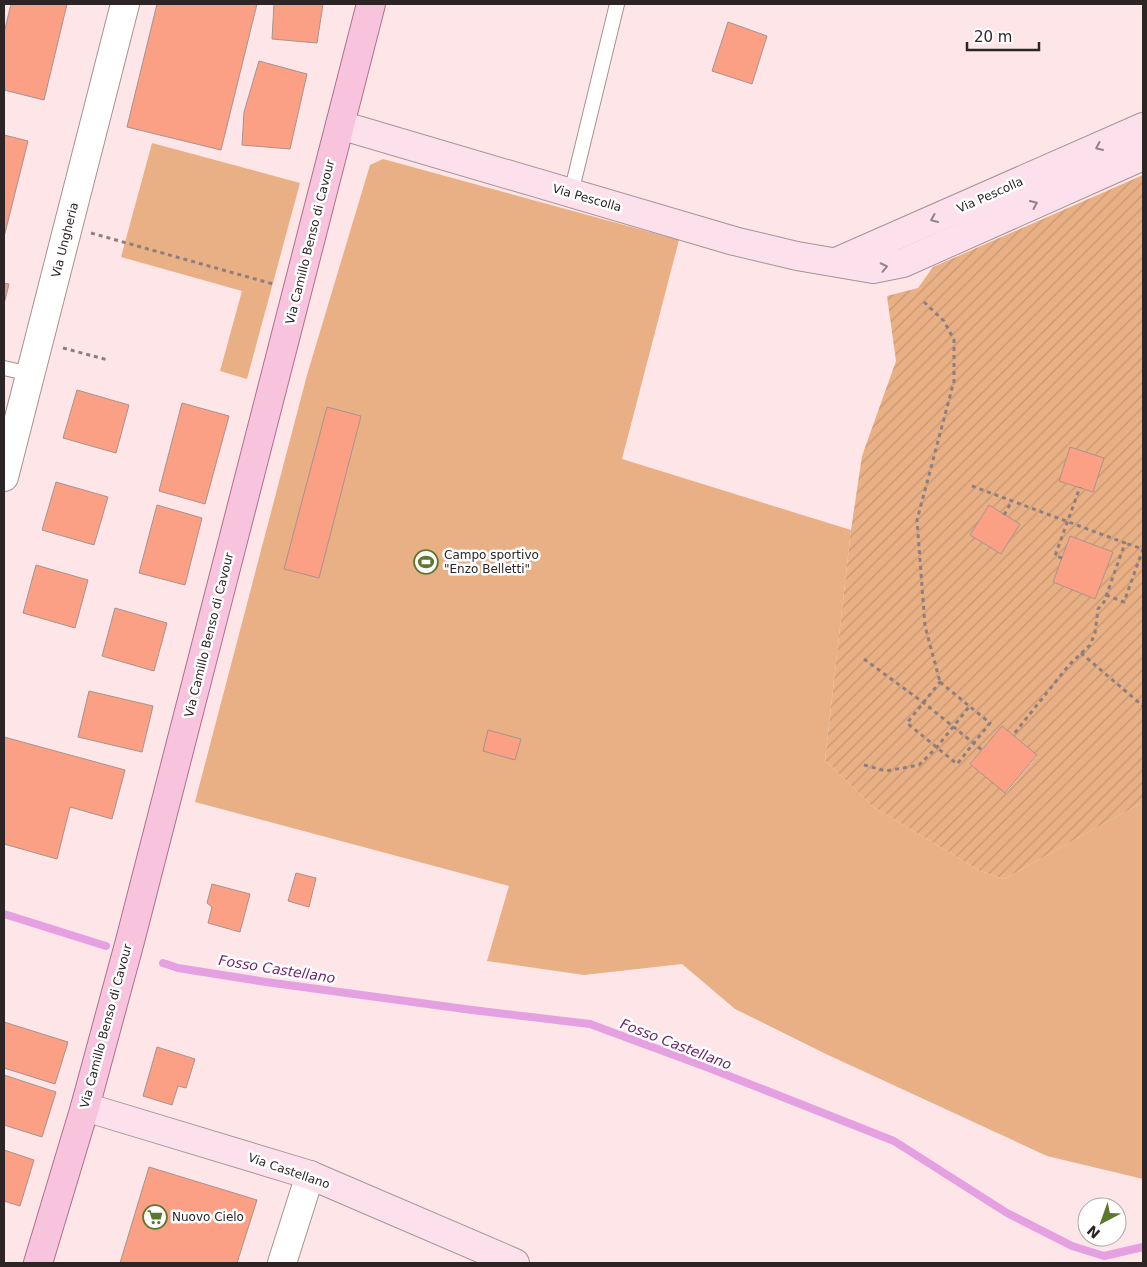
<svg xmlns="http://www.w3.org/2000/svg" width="1147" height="1267" font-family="'DejaVu Sans',sans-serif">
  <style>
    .green { fill: #e8b084 }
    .garden { fill: url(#garden-furrows); fill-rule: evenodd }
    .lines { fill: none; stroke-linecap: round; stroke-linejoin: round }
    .stream { stroke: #e4a0e1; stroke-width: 8 }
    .building { fill: #fb9f85; stroke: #a8938d }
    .lane-casing { stroke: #a89293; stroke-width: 16 }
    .street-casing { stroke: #a89293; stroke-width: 30 }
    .secondary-casing { stroke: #a89293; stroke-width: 30 }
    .primary-casing { stroke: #ae718c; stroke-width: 30 }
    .path { stroke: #8e7e80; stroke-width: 3; stroke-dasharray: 4 4; stroke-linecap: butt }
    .lane { stroke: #fff; stroke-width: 14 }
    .street { stroke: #fff; stroke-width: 28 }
    .secondary { stroke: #fce1ed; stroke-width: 28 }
    .primary { stroke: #f8c3dc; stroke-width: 28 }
    .oneway { stroke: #948289 }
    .labels { text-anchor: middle; stroke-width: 5; stroke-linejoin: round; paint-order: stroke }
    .street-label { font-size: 12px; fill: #2d2425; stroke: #fff }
    .poi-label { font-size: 12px; fill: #2d2425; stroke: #fff; text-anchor: start }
    .water-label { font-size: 14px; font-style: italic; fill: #6e1f6d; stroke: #fff }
  </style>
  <defs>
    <pattern id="garden-furrows" width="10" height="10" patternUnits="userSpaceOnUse" patternTransform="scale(1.25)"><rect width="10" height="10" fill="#e8b084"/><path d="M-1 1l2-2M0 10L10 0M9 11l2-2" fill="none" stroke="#c79772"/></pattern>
  </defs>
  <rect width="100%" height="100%" fill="#fee6e8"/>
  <g class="green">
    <polygon points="152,143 300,183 247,379 220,371 242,291 121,257"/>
    <polygon points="383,159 679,240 622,459 851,530 825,760 872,806 980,871 1004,879 1143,802 1143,1179 1047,1156 826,1054 735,1009 682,964 584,975 487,961 509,886 195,802 307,375 370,165"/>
  </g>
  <path class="garden" d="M 1143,175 L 1143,254 L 1142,257 L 1143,257 L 1143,802 L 1004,879 L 980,871 L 872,806 L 825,760 L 851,530 L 862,456 L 896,361 L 887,296 L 918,288 L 933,267 ZM 1070,447 L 1103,458 L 1093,491 L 1059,481 ZM 989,505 L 1019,524 L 1001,554 L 970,535 ZM 1070,536 L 1113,552 L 1095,599 L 1053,582 ZM 1002,726 L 1037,756 L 1006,793 L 970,764 Z"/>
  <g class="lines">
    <g class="stream">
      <polyline points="4,914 106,946"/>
      <polyline points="163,963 178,968 266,982 472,1010 590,1024 709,1068 894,1141 1007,1213 1072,1246 1104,1256 1143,1247"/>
    </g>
  </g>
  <g class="building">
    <polygon points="11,4 67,4 44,100 4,90 4,33"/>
    <polygon points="157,4 257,4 221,150 127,127"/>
    <polygon points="274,4 323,4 317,43 272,39"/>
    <polygon points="728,22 767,36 752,84 712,71"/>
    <polygon points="259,61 307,74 290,149 242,145 244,112"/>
    <polygon points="4,135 28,141 4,237"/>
    <polygon points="4,283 9,284 4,304"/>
    <polygon points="77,390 129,405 116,453 63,438"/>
    <polygon points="182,403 229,416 205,504 159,491"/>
    <polygon points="327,407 361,416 319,578 284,569"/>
    <polygon points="1070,447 1104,458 1093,492 1059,481"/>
    <polygon points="56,482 108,497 94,545 42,530"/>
    <polygon points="157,505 202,518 185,585 139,573"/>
    <polygon points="989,505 1020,524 1001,554 970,535"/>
    <polygon points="1070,536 1113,552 1095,599 1053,582"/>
    <polygon points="36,565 88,580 75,628 23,613"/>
    <polygon points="115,608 167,623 154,671 102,656"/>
    <polygon points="89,691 153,706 142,752 78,737"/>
    <polygon points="1002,726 1037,755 1005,793 970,764"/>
    <polygon points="488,730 521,739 515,760 483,751"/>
    <polygon points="4,737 125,770 112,819 70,807 57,859 4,844"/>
    <polygon points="296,873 316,878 309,907 288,901"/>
    <polygon points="212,884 250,894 240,932 208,923 212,907 207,903"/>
    <polygon points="4,1022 68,1042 55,1084 4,1068"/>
    <polygon points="157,1047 195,1059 186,1088 178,1086 172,1105 143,1096"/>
    <polygon points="4,1075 56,1092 42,1137 4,1125"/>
    <polygon points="4,1150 34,1160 20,1206 4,1201"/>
    <polygon points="149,1167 257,1200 237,1263 120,1263"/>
  </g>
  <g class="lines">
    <g class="lane-casing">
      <g id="lane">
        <polyline points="571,193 617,4"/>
        <polyline points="4,368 30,374"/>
      </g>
    </g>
    <g class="street-casing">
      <g id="street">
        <polyline points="4,477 125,4"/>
        <polyline points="282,1263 310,1175"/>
      </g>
    </g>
    <g class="secondary-casing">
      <g id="secondary">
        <polyline points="340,125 734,241 797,256 873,269 903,263 1143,156"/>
        <polyline points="836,262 1143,127"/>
        <polyline points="85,1107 310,1175 515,1263"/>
      </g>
    </g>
    <g class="primary-casing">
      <polyline id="primary" points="38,1263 85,1107 130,941 371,4"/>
    </g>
    <g class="path">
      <polyline points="91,233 273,284"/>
      <polyline points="924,302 944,321 954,340 954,381 917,520 925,626 940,682"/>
      <polyline points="63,348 108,360"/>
      <polyline points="972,486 1125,543 1104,602 1098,609 1095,633 1090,645 1069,665 1013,735"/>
      <polyline points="1004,515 1012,501"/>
      <polyline points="1062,558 1055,556 1080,487"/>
      <polyline points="1106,595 1124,602 1143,549 1125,543"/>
      <polyline points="1081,653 1143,706"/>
      <polyline points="864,659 924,703 982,750"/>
      <polygon points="940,682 990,723 957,764 907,723"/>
      <polyline points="864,765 886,771 919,765 937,747 969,707"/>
    </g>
    <use href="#lane" class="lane"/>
    <use href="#street" class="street"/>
    <use href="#secondary" class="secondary"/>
    <use href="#primary" class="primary"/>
  </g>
  <defs><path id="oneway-chevron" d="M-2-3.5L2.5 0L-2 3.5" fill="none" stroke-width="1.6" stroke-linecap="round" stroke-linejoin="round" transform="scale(1.25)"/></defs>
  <g class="oneway">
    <use href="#oneway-chevron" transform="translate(1099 147) rotate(156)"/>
    <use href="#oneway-chevron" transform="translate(1034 204) rotate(-24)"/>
    <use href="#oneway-chevron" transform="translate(934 219) rotate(156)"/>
    <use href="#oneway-chevron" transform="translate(884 267) rotate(-12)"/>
  </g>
  <defs>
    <g id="stadium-ring" transform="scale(1.25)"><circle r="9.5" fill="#fff" stroke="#5b782c" stroke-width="1.5"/><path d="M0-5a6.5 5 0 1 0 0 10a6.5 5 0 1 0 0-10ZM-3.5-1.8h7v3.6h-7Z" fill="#5b782c"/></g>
    <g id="supermarket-ring" transform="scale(1.25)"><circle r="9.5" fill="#fff" stroke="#5b782c" stroke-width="1.5"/><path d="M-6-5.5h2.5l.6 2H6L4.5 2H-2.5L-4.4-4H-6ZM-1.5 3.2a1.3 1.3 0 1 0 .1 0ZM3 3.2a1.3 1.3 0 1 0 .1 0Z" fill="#5b782c"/></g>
  </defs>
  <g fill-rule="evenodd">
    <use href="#stadium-ring" x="426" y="562"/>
    <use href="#supermarket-ring" x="155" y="1217"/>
  </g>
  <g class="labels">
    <g class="street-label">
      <text transform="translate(990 195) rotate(-24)" y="4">Via Pescolla</text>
      <text transform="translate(587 198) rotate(16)" y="4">Via Pescolla</text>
      <text transform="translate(65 240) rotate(-76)" y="4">Via Ungheria</text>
      <text transform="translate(310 242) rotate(-76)" y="4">Via Camillo Benso di Cavour</text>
      <text transform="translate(209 635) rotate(-76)" y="4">Via Camillo Benso di Cavour</text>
      <text transform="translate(106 1026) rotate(-75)" y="4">Via Camillo Benso di Cavour</text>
      <text transform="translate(289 1171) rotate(19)" y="4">Via Castellano</text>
    </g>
    <g class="poi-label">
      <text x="444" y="559">Campo sportivo<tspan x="444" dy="14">"Enzo Belletti"</tspan></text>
      <text x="172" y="1221">Nuovo Cielo</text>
    </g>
    <g class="water-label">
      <text transform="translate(277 969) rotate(9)" y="5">Fosso Castellano</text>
      <text transform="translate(676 1044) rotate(21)" y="5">Fosso Castellano</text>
    </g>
  </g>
  <rect width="1147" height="1267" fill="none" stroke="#2d2425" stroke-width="10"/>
  <g transform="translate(1102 1222) rotate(221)"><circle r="24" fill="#ffffff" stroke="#aba7a8"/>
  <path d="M0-4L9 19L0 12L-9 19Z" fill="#5b782c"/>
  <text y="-8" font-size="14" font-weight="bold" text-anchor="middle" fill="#2d2425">N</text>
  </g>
  <path d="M967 42v8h72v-8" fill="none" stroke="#2d2425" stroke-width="2.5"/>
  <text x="974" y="42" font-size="15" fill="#2d2425" stroke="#ffffff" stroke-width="4" paint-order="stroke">20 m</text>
</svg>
